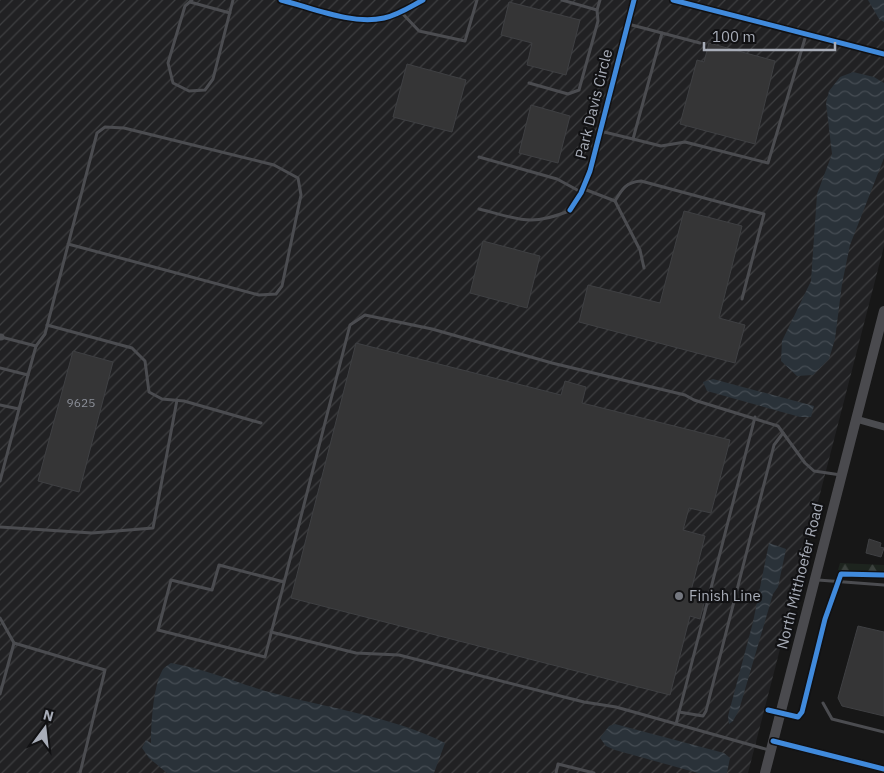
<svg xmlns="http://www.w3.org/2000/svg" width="884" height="773" font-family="'IBM Plex Sans',sans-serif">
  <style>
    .industrial { fill: url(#industrial-furrows) }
    .forest { fill: url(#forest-firs) }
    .water { fill: url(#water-waves) }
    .building { fill: #353536; stroke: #3f4043 }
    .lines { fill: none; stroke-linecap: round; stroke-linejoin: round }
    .service { stroke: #4b4c50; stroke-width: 3 }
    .minor { stroke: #4b4c50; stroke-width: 7 }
    .secondary { stroke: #4a4a4e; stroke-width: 10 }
    .cycleway-casing { stroke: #111113; stroke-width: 8 }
    .cycleway { stroke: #408adc; stroke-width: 5 }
    .poi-dot { fill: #757880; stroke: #111113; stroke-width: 2 }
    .labels { text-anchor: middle; stroke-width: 4.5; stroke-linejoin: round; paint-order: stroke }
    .number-label { font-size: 12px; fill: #8b8f98 }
    .street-label { font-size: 15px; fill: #a8adb8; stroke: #111113 }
    .poi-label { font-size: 15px; fill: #a8adb8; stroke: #111113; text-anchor: start }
  </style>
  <defs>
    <pattern id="industrial-furrows" width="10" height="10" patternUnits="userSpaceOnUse" patternTransform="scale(1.25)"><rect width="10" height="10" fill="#212123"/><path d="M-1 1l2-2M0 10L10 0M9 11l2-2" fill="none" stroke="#3e3f41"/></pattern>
    <pattern id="forest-firs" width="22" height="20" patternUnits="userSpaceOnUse" patternTransform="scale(1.25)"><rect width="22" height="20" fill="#1d241e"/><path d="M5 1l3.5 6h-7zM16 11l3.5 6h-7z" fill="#3b413d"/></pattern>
    <pattern id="water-waves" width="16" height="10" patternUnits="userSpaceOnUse" patternTransform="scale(1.25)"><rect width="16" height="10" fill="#2a3239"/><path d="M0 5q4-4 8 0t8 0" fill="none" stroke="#464d54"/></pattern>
  </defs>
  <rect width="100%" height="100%" fill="#171717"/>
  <polygon class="industrial" points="0,0 884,0 884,246 748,773 0,773"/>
  <polygon class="forest" points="840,563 884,565 884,577 848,574 838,570"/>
  <g class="water">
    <polygon points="868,0 884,0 884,22 879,19"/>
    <polygon points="853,72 874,77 884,83 884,158 850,245 842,284 835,339 829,359 813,375 797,376 781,361 782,341 811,281 817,194 832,154 826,103 829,91 840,77"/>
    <polygon points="713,379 814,406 811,417 800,417 707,391 703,382"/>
    <polygon points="769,543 786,549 778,587 773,594 739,710 733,721 729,724 728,716 753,622"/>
    <path d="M 171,663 C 206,669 239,684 273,693 C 328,708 394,717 445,743 L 434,773 L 167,773 L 149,758 L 142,748 L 146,740 L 151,743 C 151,725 153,687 162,671 C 163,668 168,665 171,663 Z"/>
    <polygon points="615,724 724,753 730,758 727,773 698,773 615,750 606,746 600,738 609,726"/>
  </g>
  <g class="building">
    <polygon points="509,2 580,20 566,75 527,65 532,43 501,35"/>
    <polygon points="709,43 775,61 755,144 680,124 697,60 704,62"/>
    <polygon points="407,64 466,80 452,132 393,117"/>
    <polygon points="531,105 570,116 558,163 519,153"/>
    <polygon points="684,211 742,226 719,318 745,325 735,363 579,322 588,285 660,303"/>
    <polygon points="483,241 540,256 527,308 470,293"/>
    <polygon points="356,343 561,395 565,381 586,387 582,403 730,440 711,513 689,508 683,530 705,536 691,591 706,595 700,619 690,616 670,695 291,598"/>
    <polygon points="73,351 113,362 79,492 38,481"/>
    <polygon points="869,539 881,543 880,547 884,548 881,557 866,553"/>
    <polygon points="858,626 884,632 884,716 842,706 838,698"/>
  </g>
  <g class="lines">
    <g class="service">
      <polyline points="192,0 185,6 168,63 173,83 189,91 205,90 213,79 233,0"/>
      <polyline points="562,0 597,10 600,0"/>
      <polyline points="190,2 230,13"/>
      <polyline points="402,13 419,31 465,41 477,0"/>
      <polyline points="628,24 700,43"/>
      <polyline points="529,83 568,94 579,90 598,21 597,10"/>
      <polyline points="600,131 633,139 662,33"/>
      <polyline points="633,139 661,146 685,142 768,163 806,35"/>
      <polyline points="479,157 557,179 581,192"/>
      <path d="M 584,189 L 615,201 C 622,189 626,182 641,181 L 764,214 L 742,299"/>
      <polyline points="615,201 640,250 644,268"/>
      <path d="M 479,209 C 520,219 529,227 569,211"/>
      <polyline points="47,325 132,348 145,361 149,392 162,399 184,401 261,423"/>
      <polyline points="1,337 36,346 28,375"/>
      <polyline points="36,346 45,334 97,133 105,127 124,128 274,165 298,178 301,195 282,286 276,294 259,295 68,244"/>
      <polyline points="0,368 28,375 0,481"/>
      <polyline points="0,405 19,409"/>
      <polyline points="0,527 92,533 153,528 177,400"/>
      <polyline points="818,580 884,585"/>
      <polyline points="284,582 219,565 212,590 171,580 158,630 265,657 350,325 365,315 432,329 552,363 685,395 694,400 778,426 805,463 814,471 841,475"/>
      <polyline points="0,618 14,643"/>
      <polyline points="271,632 356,653 399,655 584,702 616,707 769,750"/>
      <polyline points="0,694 14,643 105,670 80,773"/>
      <polyline points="823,703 832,719 884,732"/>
      <polyline points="679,712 703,716 706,711 774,445 783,433"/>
      <polyline points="676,724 755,417"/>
      <polyline points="556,773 558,764 594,773"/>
    </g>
    <g class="minor">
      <path d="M 281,0 C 313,8 351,25 384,18 C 398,15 410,7 423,0"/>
      <polyline points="673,0 884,54"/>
      <polyline points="570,210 581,193 590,171 634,0"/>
      <polyline points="0,337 1,337"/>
      <polyline points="856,419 884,427"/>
      <polyline points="773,741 884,769"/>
    </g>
    <polyline class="secondary" points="765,773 884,311"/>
    <g class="cycleway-casing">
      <g id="cycleway">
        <path d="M 281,0 C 313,8 351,25 384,18 C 398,15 410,7 423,0"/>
        <polyline points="673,0 884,54"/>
        <polyline points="570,210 581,193 590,171 634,0"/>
        <polyline points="768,710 798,717 802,712 825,619 841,574 884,575"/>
        <polyline points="773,741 884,769"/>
      </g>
    </g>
    <use href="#cycleway" class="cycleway"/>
  </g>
  <circle class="poi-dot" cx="679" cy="596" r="5"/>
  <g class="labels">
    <g class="number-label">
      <text x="81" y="407">9625</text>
    </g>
    <g class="street-label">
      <text transform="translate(594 104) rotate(-76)" y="5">Park Davis Circle</text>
      <text transform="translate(800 576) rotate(-76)" y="5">North Mitthoefer Road</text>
    </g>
    <g class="poi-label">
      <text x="689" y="601">Finish Line</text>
    </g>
  </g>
  <g transform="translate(45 728) rotate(15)" stroke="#111113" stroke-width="4" paint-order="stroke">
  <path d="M0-4L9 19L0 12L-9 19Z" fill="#a8adb8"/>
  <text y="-8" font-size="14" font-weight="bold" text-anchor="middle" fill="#a8adb8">N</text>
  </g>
  <path d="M704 42v8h131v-8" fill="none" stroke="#a8adb8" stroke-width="2.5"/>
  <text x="712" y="42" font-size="15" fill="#a8adb8" stroke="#111113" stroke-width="4" paint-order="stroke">100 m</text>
</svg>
